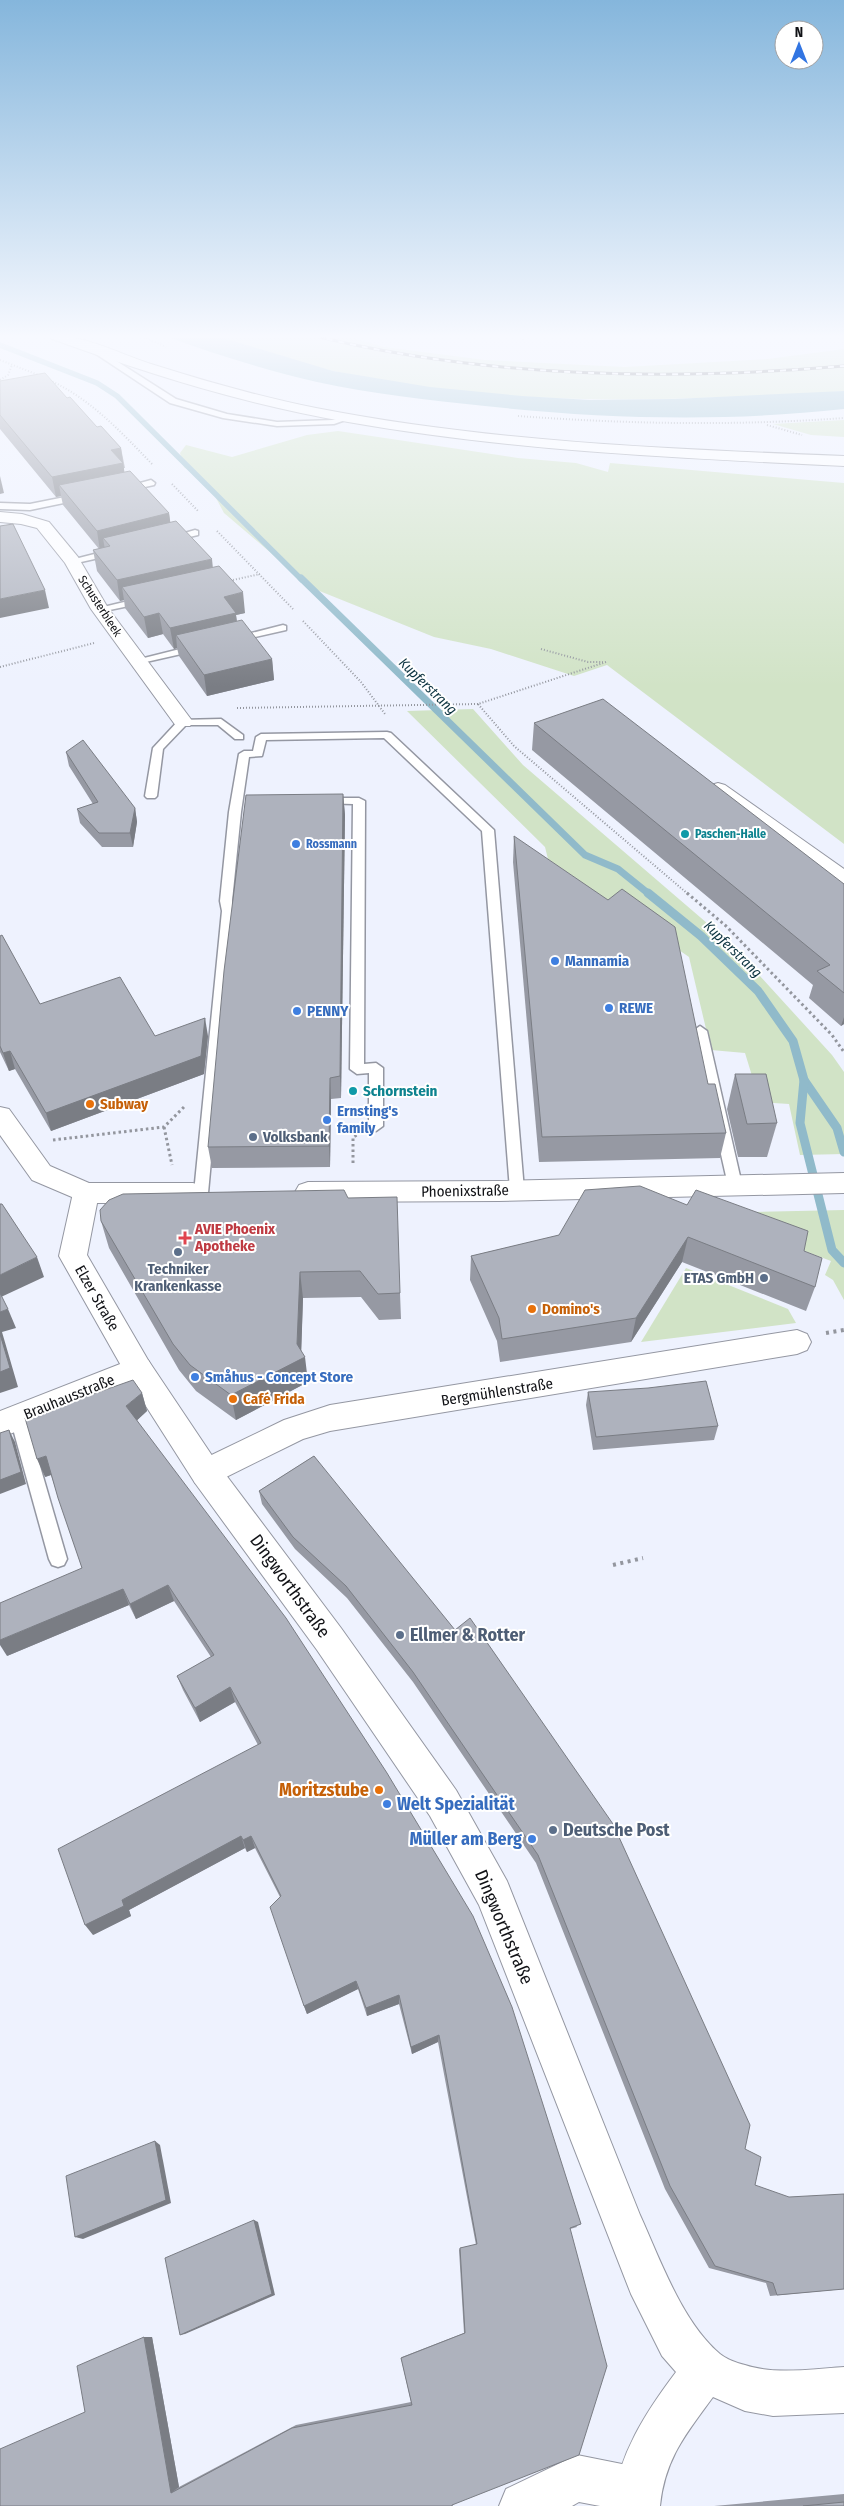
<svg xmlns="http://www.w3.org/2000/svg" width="844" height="2506" font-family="'Fira Sans Condensed',sans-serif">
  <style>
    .green { fill: #d1e3c6 }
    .water { fill: #90baca }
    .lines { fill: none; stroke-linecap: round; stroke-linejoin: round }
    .stream-far2 { stroke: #90baca; stroke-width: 5.5 }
    .stream-far1 { stroke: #90baca; stroke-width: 7 }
    .stream { stroke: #90baca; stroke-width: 9 }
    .lane-casing { stroke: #9497a2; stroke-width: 3 }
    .street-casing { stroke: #9497a2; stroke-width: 2 }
    .secondary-casing { stroke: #9497a2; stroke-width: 2 }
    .highway-casing { stroke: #9497a2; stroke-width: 2 }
    .path-far2 { stroke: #93969e; stroke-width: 2; stroke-dasharray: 1 2; stroke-linecap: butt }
    .path-far1 { stroke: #93969e; stroke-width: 3; stroke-dasharray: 2.5 3; stroke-linecap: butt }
    .path { stroke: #93969e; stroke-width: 4; stroke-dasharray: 3 4.5; stroke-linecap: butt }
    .lane { fill: #fff; fill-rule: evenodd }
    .street { fill: #fff; fill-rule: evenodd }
    .secondary { fill: #fff; fill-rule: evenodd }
    .highway { fill: #fff; fill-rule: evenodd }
    .rail-casing { stroke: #33353a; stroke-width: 3 }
    .rail { stroke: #fff; stroke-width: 2; stroke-dasharray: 6; stroke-linecap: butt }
    .wall { fill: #9699a3 }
    .shaded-wall { fill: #7a7d84 }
    .building { fill: #aeb2bd; stroke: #7a7d84 }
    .culture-dot { fill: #0f9aa8; stroke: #fff; stroke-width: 2 }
    .shop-dot { fill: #3f7fe0; stroke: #fff; stroke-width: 2 }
    .food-dot { fill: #e8710a; stroke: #fff; stroke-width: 2 }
    .service-dot { fill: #5c6f8a; stroke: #fff; stroke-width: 2 }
    .health-dot { fill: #e0444e; stroke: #fff; stroke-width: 2 }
    .labels { text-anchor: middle; stroke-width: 4; stroke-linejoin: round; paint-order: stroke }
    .far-street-label { font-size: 12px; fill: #111216; stroke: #fff }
    .far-culture-label { font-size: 12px; font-weight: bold; fill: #0d838f; stroke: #fff; text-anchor: start }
    .far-shop-label { font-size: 12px; font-weight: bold; fill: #366cbe; stroke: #fff; text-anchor: start }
    .far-water-label { font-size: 14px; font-style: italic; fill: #0c3340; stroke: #fff }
    .shop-label { font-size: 15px; font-weight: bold; fill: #366cbe; stroke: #fff; text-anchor: start }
    .culture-label { font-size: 15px; font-weight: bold; fill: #0d838f; stroke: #fff; text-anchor: start }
    .food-label { font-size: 15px; font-weight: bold; fill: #c56008; stroke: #fff; text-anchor: start }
    .service-label { font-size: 15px; font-weight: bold; fill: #4e5e75; stroke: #fff; text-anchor: start }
    .street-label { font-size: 15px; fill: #111216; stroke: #fff }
    .health-label { font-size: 15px; font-weight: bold; fill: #be3a42; stroke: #fff; text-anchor: start }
    .near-street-label { font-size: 18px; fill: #111216; stroke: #fff }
    .near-service-label { font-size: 18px; font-weight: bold; fill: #4e5e75; stroke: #fff; text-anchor: start }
    .near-food-label { font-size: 18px; font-weight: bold; fill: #c56008; stroke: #fff; text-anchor: end }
    .near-shop-label { font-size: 18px; font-weight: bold; fill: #366cbe; stroke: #fff; text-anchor: start }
  </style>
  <rect width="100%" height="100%" fill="#eef2fe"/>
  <g class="green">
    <path d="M 217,336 L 345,336 L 384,347 L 485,360 L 625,367 L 768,359 L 844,349 L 844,391 C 804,395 764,396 723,397 C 594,403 460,399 333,371 C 294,362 255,348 217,336 Z"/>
    <polygon points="844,420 844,437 811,435 773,424"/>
    <polygon points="338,431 518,458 576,463 608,472 610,463 844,483 844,844 607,665 574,676 491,649 434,637 312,588 224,513 208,483 184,467 180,453 186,445 232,457 307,435"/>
    <polygon points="473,709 523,765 729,942 832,1055 844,1072 844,1154 800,1155 789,1104 760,1102 745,1053 711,1050 689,957 548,859 545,847 407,711"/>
    <polygon points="844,1210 844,1300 833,1280 825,1275 831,1261 755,1232 751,1212"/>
    <polygon points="686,1268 788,1309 796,1323 641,1342"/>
  </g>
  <path class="water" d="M 165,336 L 217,336 L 333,371 L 430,387 L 522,396 L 590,400 L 674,399 L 844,391 L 844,409 C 725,422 604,419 485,406 C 429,400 372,394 317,382 C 265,370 214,354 165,336 Z"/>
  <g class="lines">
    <polyline class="stream-far2" points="0,345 97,383 117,396 302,580"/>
    <polyline class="stream-far1" points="301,578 585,855 618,869 649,894"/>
    <g class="stream">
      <polyline points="648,893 701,936 758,991 793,1041 804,1080 837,1128 844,1152"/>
      <polyline points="804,1080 800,1123 832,1250 844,1263"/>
    </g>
    <g class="lane-casing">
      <g id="lane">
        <polygon points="96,348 176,399 227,414 277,422 333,420 347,416 351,418 334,424 277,426 223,418 170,403 93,352"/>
        <polygon points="151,480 155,483 154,485 122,492 118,489"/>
        <polygon points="80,494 84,497 83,499 30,510 0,509 0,503 30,504"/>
        <polygon points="195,530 198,531 198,535 168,542 164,539"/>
        <polygon points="114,549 117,550 117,554 72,564 67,561"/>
        <polygon points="145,597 150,600 148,602 100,612 95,609"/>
        <polygon points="283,625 286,626 286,630 233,642 228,639"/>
        <polygon points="196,645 201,648 199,650 137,664 132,661"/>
        <polygon points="221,719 243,735 243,739 235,739 218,725 186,725 163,749 157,796 155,798 147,798 145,796 153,748 179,720"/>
        <polygon points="387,732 391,733 494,830 524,1190 522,1194 512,1194 510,1190 482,831 384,738 266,740 262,756 249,757 241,812 232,901 234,911 208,1193 206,1197 196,1197 194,1193 222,911 220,901 229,812 239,754 244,751 253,751 256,737 261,734"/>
        <polygon points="324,798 359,798 365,801 364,1064 376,1063 383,1068 383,1126 376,1131 369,1126 369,1073 357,1074 350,1069 353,804 320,803 318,801"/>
        <polygon points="700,1026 707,1031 742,1185 740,1189 730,1189 728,1185 693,1031"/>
        <polygon points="18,1411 24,1413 26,1418 67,1559 64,1565 58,1567 52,1565 49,1559 10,1418 12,1413"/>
      </g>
    </g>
    <g class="street-casing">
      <g id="street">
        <polygon points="0,512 22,514 49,522 78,557 108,608 193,722 190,726 176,726 91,609 65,563 37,528 21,524 0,522"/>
        <polygon points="718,783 725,785 844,869 844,886 836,884 711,793 708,789 711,785"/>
        <polygon points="0,1107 9,1109 50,1166 89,1183 193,1183 202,1186 206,1193 202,1200 193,1203 86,1203 32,1180 0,1135"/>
        <polygon points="844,1173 844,1193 498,1201 308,1202 299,1199 295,1192 299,1185 308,1182 498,1181"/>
        <polygon points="797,1330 807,1334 811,1342 807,1350 797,1354 330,1431 303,1439 206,1487 195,1483 191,1473 195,1463 284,1420 330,1405"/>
        <polygon points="138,1357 148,1360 153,1369 148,1378 0,1438 0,1411"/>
        <polygon points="577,2455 637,2467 654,2473 660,2490 654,2506 600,2506 579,2502 572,2506 499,2506 506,2489"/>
      </g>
    </g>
    <g class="secondary-casing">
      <path id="secondary" d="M 86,1183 L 95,1186 L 99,1193 L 87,1255 L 148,1360 L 217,1463 L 341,1628 L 456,1790 L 507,1881 L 640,2215 C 660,2259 682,2322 720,2354 C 726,2359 737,2363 745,2365 C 775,2375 812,2369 844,2367 L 844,2413 L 773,2416 L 745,2411 L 713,2397 C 686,2434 665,2458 660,2506 L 612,2506 C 619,2454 645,2413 676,2372 L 662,2356 L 631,2294 L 479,1905 L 430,1816 L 317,1650 L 195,1483 L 128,1378 L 59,1256 L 73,1193 L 77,1186 Z"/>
    </g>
    <g class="highway-casing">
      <path id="highway" d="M 50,336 C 82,334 120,354 151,364 C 205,381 260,397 316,408 C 490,442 667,449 844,456 L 844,466 C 678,458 512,451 348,422 C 247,405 149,374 52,339 Z"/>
    </g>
    <g class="path-far2">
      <polyline points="141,336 166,347"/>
      <polyline points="459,336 459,339"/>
      <polyline points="523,336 523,342"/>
      <polyline points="0,360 41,376"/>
      <path d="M 47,379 C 90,398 120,431 152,464"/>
      <polyline points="0,380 8,375 12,365"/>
      <path d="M 518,416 C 627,424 735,426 844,418"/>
      <polyline points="767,425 802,435"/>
      <polyline points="172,484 199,512"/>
      <polyline points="217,531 293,609"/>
      <polyline points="233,580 260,574"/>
      <polyline points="303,621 361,682 385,714"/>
      <polyline points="541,649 588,662 603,662"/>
      <polyline points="606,662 478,704 514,746 688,894"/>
      <polyline points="0,667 94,643"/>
      <polyline points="237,708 478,704"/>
    </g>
    <g class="path-far1">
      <polyline points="687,893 726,926 832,1035 844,1052"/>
      <polyline points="164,1127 172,1165"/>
      <polyline points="53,1140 164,1127 185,1106"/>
      <polyline points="353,1163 353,1137 357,1135"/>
    </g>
    <g class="path">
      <polyline points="826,1333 844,1330"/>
      <polyline points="613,1565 643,1558"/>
    </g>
    <use href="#lane" class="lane"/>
    <use href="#street" class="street"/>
    <use href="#secondary" class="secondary"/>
    <use href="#highway" class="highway"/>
    <g class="rail-casing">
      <path id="rail" d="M 315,336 C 487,378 669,381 844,366"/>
    </g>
    <use href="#rail" class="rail"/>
  </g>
  <g class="wall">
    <polygon points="0,381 67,398 97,427 121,448 125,468 124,468 124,472 169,513 170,522 213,568 245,613 236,615 237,621 272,659 274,680 207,696 179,656 177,648 174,649 163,634 148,638 125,608 124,600 120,601 97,571 93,550 99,549 63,505 61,496 56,497 0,429"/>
    <polygon points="534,723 844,884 844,1024 841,1026 809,998 813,985 532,750"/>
    <polygon points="66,752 135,808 137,822 133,847 102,847 80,823 77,809 93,804 69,766"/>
    <polygon points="343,794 345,815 341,1098 331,1099 330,1167 212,1168 208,1147"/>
    <polygon points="514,836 708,1084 726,1133 720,1158 539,1162 513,862"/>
    <polygon points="0,936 40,1004 155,1036 208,1036 204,1074 51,1131 15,1069 9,1071 0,1052"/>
    <polygon points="735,1074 777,1123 767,1157 738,1157 727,1109"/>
    <polygon points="348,1198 400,1293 401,1319 379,1320 361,1297 303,1298 301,1351 308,1382 236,1420 196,1391 179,1370 109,1248 101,1221"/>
    <polygon points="687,1205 804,1251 815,1287 806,1311 682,1262 631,1342 500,1362 497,1341 470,1280 471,1256"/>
    <polygon points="588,1392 718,1426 714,1440 593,1450 586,1405"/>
    <polygon points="142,1393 147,1411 137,1420 577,2227 570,2229 452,2505 453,2506 0,2506 85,2412 144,2337 152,2337 179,2487 296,2425 411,2402 401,2358 402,2357 464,2333 459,2250 460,2248 476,2245 438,2042 412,2054 399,2004 367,2016 358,1989 307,2014 304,2006 280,1897 255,1848 247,1852 245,1848 129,1910 131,1916 93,1935 258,1745 235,1702 200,1722 183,1690 177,1676 211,1657 174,1601 136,1619 129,1605 7,1656 82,1568 51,1475 45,1477"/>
    <polygon points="314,1456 745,2149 755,2185 844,2289 770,2296 766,2283 709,2268 665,2189 536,1863 413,1682 347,1598 295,1549 262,1504 259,1491"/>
    <polygon points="844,2494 844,2506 714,2506"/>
  </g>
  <g class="shaded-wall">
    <polygon points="121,448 126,483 59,485 61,496 56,497 52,477 111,450"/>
    <polygon points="0,476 4,493 0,494"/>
    <polygon points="169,513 172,534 103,538 105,550 100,551 97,531"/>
    <polygon points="212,559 214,579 122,587 124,600 120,601 117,580"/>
    <polygon points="45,590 49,608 0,618 0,599"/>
    <polygon points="243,592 245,613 236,615 238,634 176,635 177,648 174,649 170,628 224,597"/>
    <polygon points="159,613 163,634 148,638 144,617"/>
    <polygon points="272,659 274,680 207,696 204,675"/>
    <polygon points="343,794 345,815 341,1098 340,1076"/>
    <polygon points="135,808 137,822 133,847 130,833"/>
    <polygon points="844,1017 844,1024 841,1026"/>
    <polygon points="205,1018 208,1036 204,1074 51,1131 46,1113"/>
    <polygon points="10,1051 15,1069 9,1071 3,1053"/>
    <polygon points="330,1078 331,1099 330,1167 329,1146"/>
    <polygon points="688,1237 682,1262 631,1342 636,1318"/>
    <polygon points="37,1257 44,1277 1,1297 0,1295 0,1275"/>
    <polygon points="300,1272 303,1298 301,1359 305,1357 308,1382 236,1420 231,1395 297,1344"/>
    <polygon points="8,1309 16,1328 2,1332 18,1387 0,1393 0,1312"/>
    <polygon points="142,1393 147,1411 132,1425 126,1406"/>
    <polygon points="9,1430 15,1442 26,1484 0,1494 0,1480"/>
    <polygon points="46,1456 54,1474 45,1477 37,1459"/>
    <polygon points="168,1585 174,1601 136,1619 130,1604"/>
    <polygon points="123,1589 129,1605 7,1656 0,1645 0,1640"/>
    <polygon points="230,1687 235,1702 200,1722 195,1708"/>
    <polygon points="241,1836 245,1848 129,1910 131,1916 93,1935 85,1925 122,1900"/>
    <polygon points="251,1836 255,1848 247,1852 243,1840"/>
    <polygon points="356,1981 358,1989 307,2014 304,2006"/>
    <polygon points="399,1995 399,2004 367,2016 366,2008"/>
    <polygon points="439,2035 438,2042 412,2054 411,2047"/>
    <polygon points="155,2141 160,2145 171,2203 83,2239 75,2237"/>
    <polygon points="254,2220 258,2222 275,2295 185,2334 180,2335"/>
    <polygon points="144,2337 152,2337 179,2487 171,2493"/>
  </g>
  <g class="building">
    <polygon points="45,373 67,398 70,397 97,427 101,426 121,448 111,450 123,463 52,477 0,415 0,381"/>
    <polygon points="130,471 169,513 97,531 59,485"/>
    <polygon points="176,521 212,559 117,580 93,550 110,546 103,538"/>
    <polygon points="13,524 45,590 0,599 0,526"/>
    <polygon points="219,566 243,592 224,597 236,613 170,628 159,613 144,617 122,587"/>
    <polygon points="242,620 272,659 204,675 176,635"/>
    <polygon points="603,699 844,884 844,993 817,971 830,965 534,723"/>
    <polygon points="83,740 135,808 130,833 99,833 77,809 98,802 66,752"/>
    <polygon points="343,794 340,1076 330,1078 329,1146 208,1147 224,971 246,795"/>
    <polygon points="514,836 608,900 622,889 675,927 708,1084 715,1084 726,1133 542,1137"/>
    <polygon points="2,935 40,1004 120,977 155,1036 205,1018 201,1056 46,1113 10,1051 3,1053 0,1046 0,936"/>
    <polygon points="735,1074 766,1074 777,1123 747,1124"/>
    <polygon points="640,1186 687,1205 696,1190 808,1231 804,1251 822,1258 815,1287 688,1237 636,1318 502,1339 499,1318 471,1256 559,1235 585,1190"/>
    <polygon points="344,1190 348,1198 397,1197 400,1293 378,1294 360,1271 300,1272 297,1344 305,1357 231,1395 190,1365 173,1344 101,1221 100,1210 109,1200 123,1194"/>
    <polygon points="0,1204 2,1204 37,1257 0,1275"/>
    <polygon points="0,1293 8,1309 0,1312"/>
    <polygon points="0,1334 10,1368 0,1372"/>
    <polygon points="133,1380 142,1393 126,1406 286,1618 387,1773 473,1916 512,2007 581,2224 570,2228 607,2366 579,2455 452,2505 452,2506 0,2506 0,2449 85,2412 77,2366 144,2337 171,2493 292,2428 412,2405 401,2358 465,2333 460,2248 477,2244 439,2035 411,2047 399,1995 366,2008 356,1981 304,2006 270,1907 281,1896 251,1836 243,1840 241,1836 122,1900 124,1906 85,1925 58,1849 261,1743 230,1687 195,1708 177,1676 214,1655 168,1585 130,1604 123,1589 0,1640 0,1603 82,1568 58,1498 46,1456 37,1459 25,1418"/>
    <polygon points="706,1381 718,1426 596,1437 588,1392 648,1388"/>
    <polygon points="9,1430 21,1472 0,1480 0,1433"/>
    <polygon points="314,1456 455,1630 470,1618 613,1824 750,2125 745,2149 761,2157 755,2185 789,2197 844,2194 844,2289 777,2295 773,2283 715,2266 670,2186 538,1855 413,1672 346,1586 293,1537 259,1491"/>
    <polygon points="155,2141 166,2200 75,2237 66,2176"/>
    <polygon points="254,2220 272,2294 180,2335 165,2258"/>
    <polygon points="844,2502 844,2506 803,2506"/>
  </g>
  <linearGradient id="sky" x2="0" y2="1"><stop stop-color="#85b6dc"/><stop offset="0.49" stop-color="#f7f9ff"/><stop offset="1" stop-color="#f7f9ff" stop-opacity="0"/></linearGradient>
  <rect width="844" height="687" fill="url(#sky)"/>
  <g class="culture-dot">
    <circle cx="685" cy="834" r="5"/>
    <circle cx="353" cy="1091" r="5"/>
  </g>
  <g class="shop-dot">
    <circle cx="296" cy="844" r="5"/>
    <circle cx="555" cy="961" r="5"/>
    <circle cx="609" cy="1008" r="5"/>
    <circle cx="297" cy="1011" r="5"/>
    <circle cx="327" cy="1120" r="5"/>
    <circle cx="195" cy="1377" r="5"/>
    <circle cx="387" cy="1804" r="5"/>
    <circle cx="532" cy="1839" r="5"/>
  </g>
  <g class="food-dot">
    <circle cx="90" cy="1104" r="5"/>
    <circle cx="532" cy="1309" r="5"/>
    <circle cx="233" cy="1399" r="5"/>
    <circle cx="379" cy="1790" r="5"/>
  </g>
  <g class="service-dot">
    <circle cx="253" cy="1137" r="5"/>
    <circle cx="178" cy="1252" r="5"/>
    <circle cx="764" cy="1278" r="5"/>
    <circle cx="400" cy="1635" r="5"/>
    <circle cx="553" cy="1830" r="5"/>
  </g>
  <path class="health-dot" d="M182.5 1230.5h5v5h5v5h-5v5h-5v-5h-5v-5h5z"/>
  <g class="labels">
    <g class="far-street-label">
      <text transform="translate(100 606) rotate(57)" y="4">Schusterbleek</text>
    </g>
    <g class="far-culture-label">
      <text x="695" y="838">Paschen-Halle</text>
    </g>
    <g class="far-shop-label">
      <text x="306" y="848">Rossmann</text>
    </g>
    <g class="far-water-label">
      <text transform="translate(428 686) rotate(44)" y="5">Kupferstrang</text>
      <text transform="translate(733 949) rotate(44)" y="5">Kupferstrang</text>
    </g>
    <g class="shop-label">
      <text x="565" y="966">Mannamia</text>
      <text x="619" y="1013">REWE</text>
      <text x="307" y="1016">PENNY</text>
      <text x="337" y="1116">Ernsting's<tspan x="337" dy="17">family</tspan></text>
      <text x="205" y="1382">Småhus - Concept Store</text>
    </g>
    <g class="culture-label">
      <text x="363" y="1096">Schornstein</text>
    </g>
    <g class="food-label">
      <text x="100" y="1109">Subway</text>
      <text x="542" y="1314">Domino's</text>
      <text x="243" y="1404">Café Frida</text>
    </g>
    <g class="service-label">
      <text x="263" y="1142">Volksbank</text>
      <text x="178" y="1274" text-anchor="middle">Techniker<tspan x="178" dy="17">Krankenkasse</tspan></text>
      <text x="754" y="1283" text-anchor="end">ETAS GmbH</text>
    </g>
    <g class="street-label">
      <text transform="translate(465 1191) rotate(-1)" y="5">Phoenixstraße</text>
      <text transform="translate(97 1298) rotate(60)" y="5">Elzer Straße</text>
      <text transform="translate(497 1392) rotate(-9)" y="5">Bergmühlenstraße</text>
      <text transform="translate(69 1397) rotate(-22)" y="5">Brauhausstraße</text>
    </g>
    <g class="health-label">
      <text x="195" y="1234">AVIE Phoenix<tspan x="195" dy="17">Apotheke</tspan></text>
    </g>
    <g class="near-street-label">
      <text transform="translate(290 1586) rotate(54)" y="6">Dingworthstraße</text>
      <text transform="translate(504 1927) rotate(67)" y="6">Dingworthstraße</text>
    </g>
    <g class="near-service-label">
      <text x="410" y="1641">Ellmer &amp; Rotter</text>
      <text x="563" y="1836">Deutsche Post</text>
    </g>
    <g class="near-food-label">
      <text x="369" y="1796">Moritzstube</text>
    </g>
    <g class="near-shop-label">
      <text x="397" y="1810">Welt Spezialität</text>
      <text x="522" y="1845" text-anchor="end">Müller am Berg</text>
    </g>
  </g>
  <g transform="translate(799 45)"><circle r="24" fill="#ffffff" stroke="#a0a0a2"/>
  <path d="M0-4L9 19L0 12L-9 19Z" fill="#3275e2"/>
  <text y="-8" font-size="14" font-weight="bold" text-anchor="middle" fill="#111216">N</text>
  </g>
</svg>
